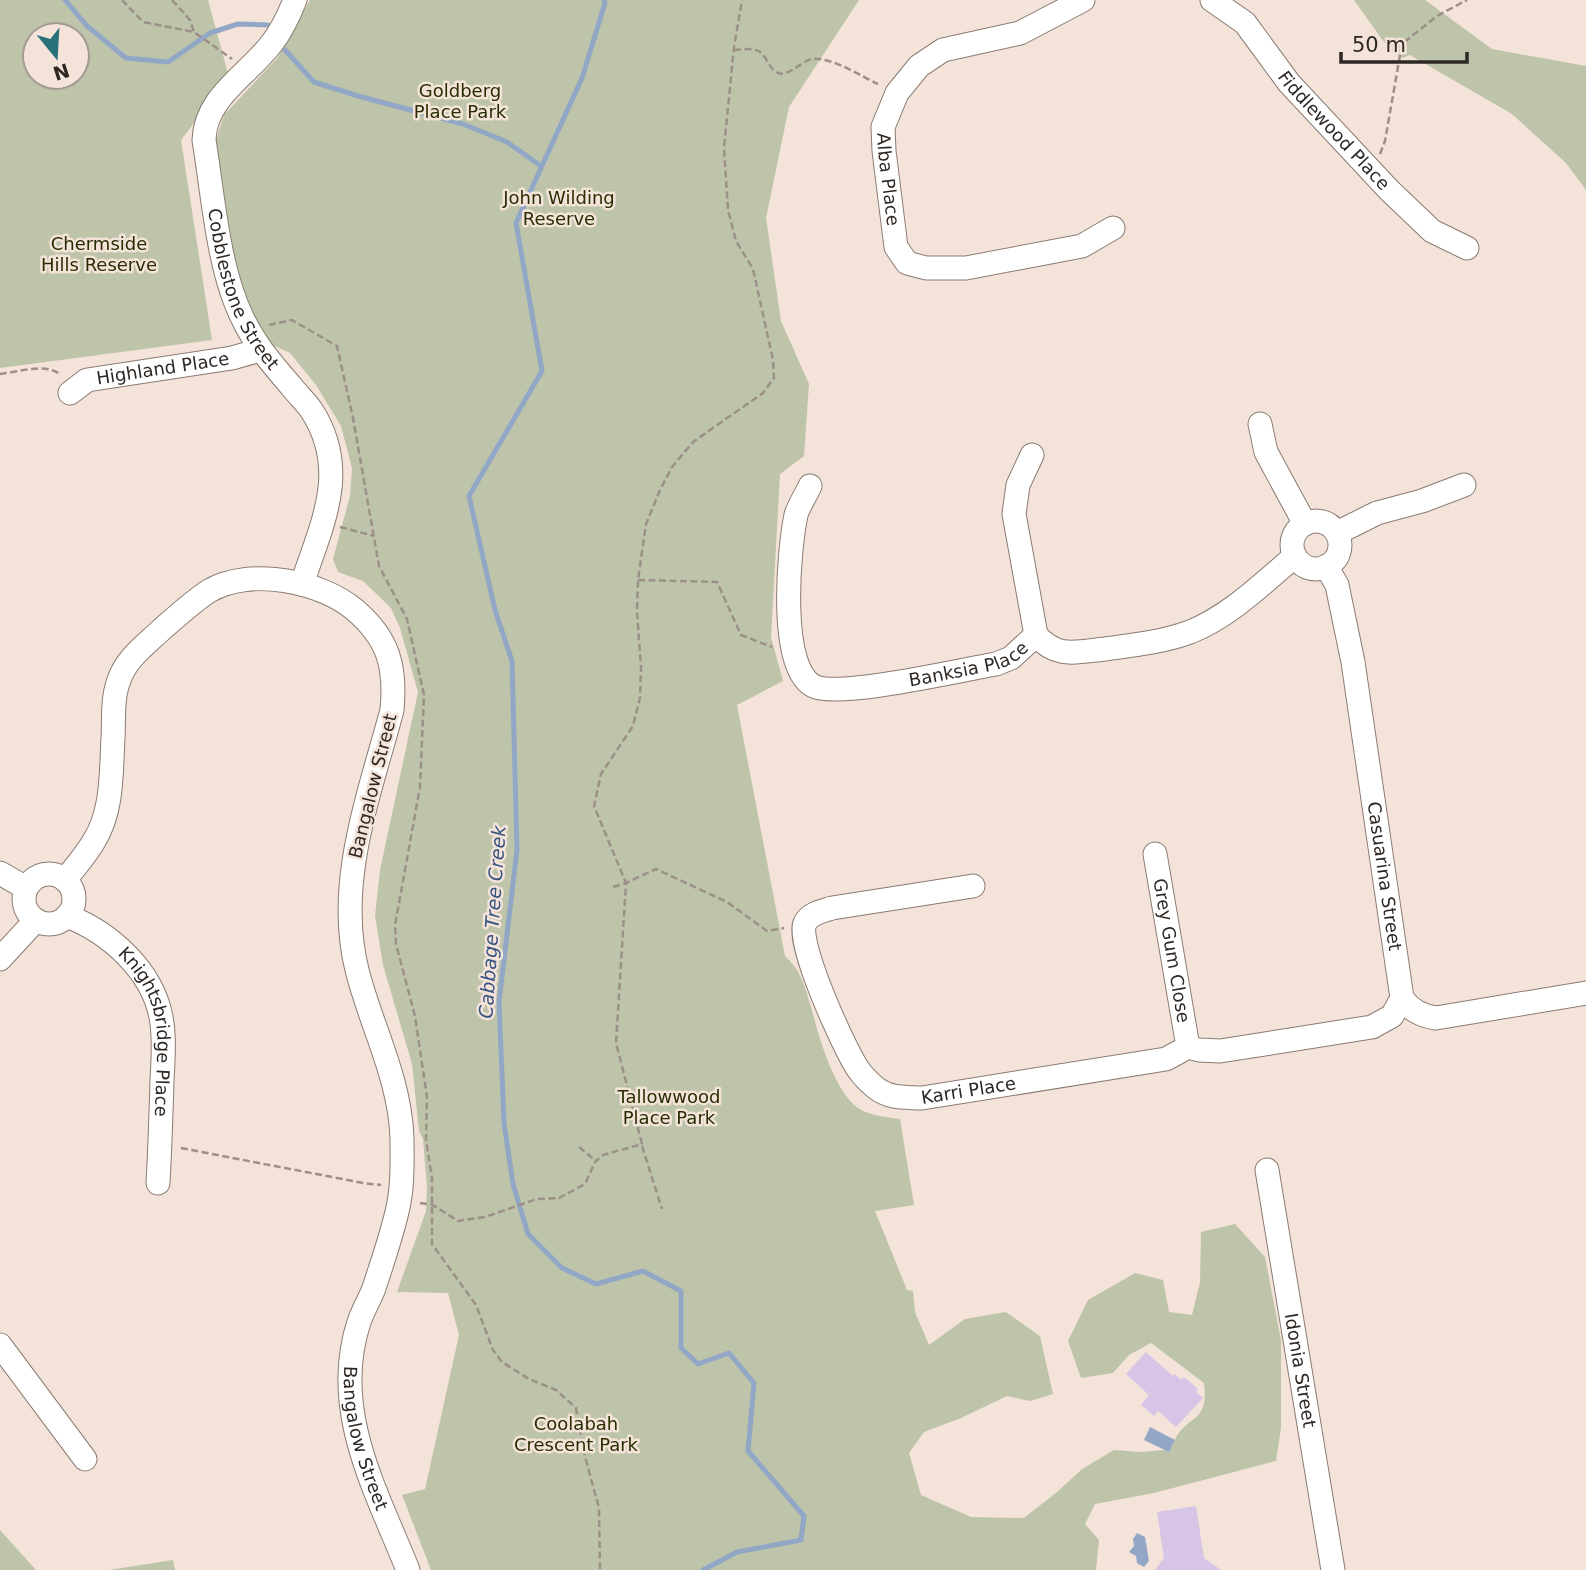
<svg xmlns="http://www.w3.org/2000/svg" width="1586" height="1570" font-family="'DejaVu Sans',sans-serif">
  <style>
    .green { fill: #bec4a9; fill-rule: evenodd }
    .water { fill: #92a7c6 }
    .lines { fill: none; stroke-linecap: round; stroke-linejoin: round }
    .stream { stroke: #92a7c6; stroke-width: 5 }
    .building { fill: #d6c5e7 }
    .minor-casing { stroke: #8a7b71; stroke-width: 25 }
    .path { stroke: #9c9088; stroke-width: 2.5; stroke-dasharray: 7 3.5; stroke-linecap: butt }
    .minor { stroke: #fff; stroke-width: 23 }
    .labels { text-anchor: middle; stroke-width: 5; stroke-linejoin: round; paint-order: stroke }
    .park-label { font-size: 18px; fill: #272e01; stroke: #f4e3d9 }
    .street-label { font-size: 18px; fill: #2e2824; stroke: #f4e3d9 }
    .water-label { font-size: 19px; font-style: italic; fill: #375481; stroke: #f4e3d9 }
  </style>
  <rect width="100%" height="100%" fill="#f4e3d9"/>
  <g class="green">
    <path d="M 0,0 L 208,0 L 229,77 L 181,140 L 212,340 L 0,368 ZM 35,35 L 77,35 L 77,77 L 35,77 Z"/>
    <path d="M 310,0 L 859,0 L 789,107 L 766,218 L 781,321 L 809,384 L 804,456 L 780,474 L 771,637 L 783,681 L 737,705 L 785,956 C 801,970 805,987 811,1007 C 819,1037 833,1089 858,1108 C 870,1116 886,1117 900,1119 L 914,1205 L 875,1211 L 907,1290 L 913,1291 L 915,1312 L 929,1345 L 965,1319 L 1006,1312 L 1040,1336 L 1053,1394 L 1030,1401 L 1007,1396 L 961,1418 L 924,1432 L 909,1453 L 921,1495 L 971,1517 L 1024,1518 L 1057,1492 L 1082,1469 L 1114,1450 L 1140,1452 L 1165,1450 L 1172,1447 C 1183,1413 1210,1427 1204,1383 L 1151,1343 L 1129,1355 L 1113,1373 L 1081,1378 L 1068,1341 L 1088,1300 L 1135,1273 L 1163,1280 L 1169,1312 L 1192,1315 L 1200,1282 L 1201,1232 L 1235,1224 L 1265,1257 L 1281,1340 L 1281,1428 L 1276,1461 L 1154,1493 L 1095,1504 L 1085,1524 L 1099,1540 L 1096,1570 L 431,1570 L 402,1495 L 425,1489 L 459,1335 L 448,1293 L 397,1292 L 426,1211 L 427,1188 L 423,1139 L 419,1131 L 412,1064 L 383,965 L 375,916 L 380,870 L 418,692 L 400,628 L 391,608 L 363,581 L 338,572 L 333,559 L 350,496 L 352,468 L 341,426 L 316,385 L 290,353 L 268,343 L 242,302 L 215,143 L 224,115 L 278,57 Z"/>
    <polygon points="1354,0 1425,0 1492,49 1586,66 1586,190 1566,163 1512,114 1410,55 1403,58 1391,52"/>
    <polygon points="0,1530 36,1570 0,1570"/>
    <polygon points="173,1560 175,1570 109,1570"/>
  </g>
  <g class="water">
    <polygon points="1150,1427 1175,1440 1169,1452 1144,1440"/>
    <polygon points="1137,1533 1145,1537 1149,1561 1144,1567 1137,1563 1136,1556 1129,1552 1134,1546 1133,1539"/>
  </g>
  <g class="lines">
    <g class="stream">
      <polyline points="65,0 87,26 126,58 168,62 210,33 238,24 268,25"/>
      <polyline points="604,0 605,3 582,78 516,223 542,371 469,496 495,610 512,661 517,850 499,1002 504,1123 513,1184 528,1234 562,1268 596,1284 643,1271 681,1291 681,1348 698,1364 729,1353 754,1383 748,1451 804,1516 801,1540 737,1552 703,1570"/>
      <polyline points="285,50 314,82 358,96 463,124 507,142 541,166"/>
    </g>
  </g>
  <g class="building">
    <polygon points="1146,1352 1173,1376 1175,1374 1181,1380 1184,1377 1198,1389 1196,1392 1203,1398 1176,1427 1158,1411 1154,1416 1141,1405 1149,1395 1126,1374"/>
    <polygon points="1196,1506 1204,1558 1221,1570 1155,1570 1164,1558 1157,1512"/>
  </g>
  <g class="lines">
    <g class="minor-casing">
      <g id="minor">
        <path id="s1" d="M 295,0 C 289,15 282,30 272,43 C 248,75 205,97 204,140 C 213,195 218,268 242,317 C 254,343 272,364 291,386 C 297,394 306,402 312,411 C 350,471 322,523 302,584"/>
        <path id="s2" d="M 1083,0 L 1020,33 L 943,50 L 919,66 L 897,93 L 883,127 L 884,151 L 896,247 L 907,263 L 926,268 L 966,268 L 1082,246 L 1113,228"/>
        <path id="s3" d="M 1212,0 L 1245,23 L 1289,83 L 1389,190 L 1432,231 L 1467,248"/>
        <path id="s4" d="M 70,393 L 87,380 L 232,358 L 260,350"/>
        <polyline points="1260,424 1266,452 1305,524"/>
        <polyline points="1032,455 1018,485 1014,514 1036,635"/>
        <path id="s5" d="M 810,486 C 806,495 799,505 796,515 C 789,548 777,673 816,687 C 844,697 961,670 996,664 L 1011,658 L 1036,635 C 1057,659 1076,652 1105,649 C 1134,645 1163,642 1190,632 C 1230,616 1263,583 1295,556"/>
        <circle cx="1316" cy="545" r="24"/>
        <polyline points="1337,533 1377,513 1422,501 1464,485"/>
        <path id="s6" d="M 1326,566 L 1337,585 L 1353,662 L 1402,998 C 1410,1010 1421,1016 1436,1018 L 1586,993"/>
        <path id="s7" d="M 1155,854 L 1188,1047"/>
        <polyline points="0,873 26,888"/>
        <circle cx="49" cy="899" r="25"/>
        <path id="s8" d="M 65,880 C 75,867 86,855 94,841 C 113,811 111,772 113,738 C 114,719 112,698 119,680 C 126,659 144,646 160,631 C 175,618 192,602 209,591 C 250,567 321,581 355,610 C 389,639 396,667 392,710 C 370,793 335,883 357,970 C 371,1026 400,1078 402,1138 C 402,1157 403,1177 400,1196 C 397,1221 382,1263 374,1288 C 370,1299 363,1310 359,1322 C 330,1410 376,1490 408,1570"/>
        <path id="s9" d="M 973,886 L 832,908 C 823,911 810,913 805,923 C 795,941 845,1050 858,1069 C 862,1075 870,1083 876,1088 C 890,1099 905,1097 922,1098 L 1166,1059 L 1188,1047 L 1199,1050 L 1220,1051 L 1372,1027 L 1392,1016 L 1402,998"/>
        <path id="s10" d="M 67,916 C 109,932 152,970 161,1017 C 165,1038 163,1060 162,1081 C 161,1115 160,1149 158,1183"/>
        <polyline points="0,959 36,920"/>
        <path id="s11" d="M 1267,1170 L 1333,1570"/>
        <polyline points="0,1345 85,1459"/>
      </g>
    </g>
    <g class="path">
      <polyline points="122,0 143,22 194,32 232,59"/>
      <polyline points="172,0 190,20 194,32"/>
      <path d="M 734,50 C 741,50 749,48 756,50 C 767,53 767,68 778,73 C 788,77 802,61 812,59 C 833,57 860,76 878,84"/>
      <polyline points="1380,154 1385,141 1402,44 1437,16 1467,0"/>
      <polyline points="269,325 292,320 337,346 353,418 379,566 407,619 424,695 420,787 395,925 396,944 415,1016 427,1097 426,1140 432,1178 432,1244 476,1305 493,1350 502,1362 529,1379 556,1390 576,1408 584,1453 599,1508 600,1570"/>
      <path d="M 0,374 C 19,372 45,362 61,375"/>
      <polyline points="340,527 374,536"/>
      <polyline points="638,580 717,582 741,635 772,647"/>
      <polyline points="613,887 626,883 656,869 727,902 767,931 784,928"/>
      <polyline points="642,1146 662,1209"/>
      <polyline points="579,1147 596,1161"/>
      <polyline points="181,1148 363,1183 381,1185"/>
      <polyline points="420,1203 433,1205 458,1221 485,1217 537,1199 559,1198 585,1184 595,1162 603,1155 642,1144 616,1043 626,883 594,806 601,774 633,726 640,698 641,667 637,612 638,580 646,524 660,490 672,467 693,442 763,393 774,378 773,360 753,269 736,241 728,210 724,148 734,47 742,0"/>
    </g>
    <use href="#minor" class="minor"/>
  </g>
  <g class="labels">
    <g class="park-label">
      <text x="460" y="97">Goldberg<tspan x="460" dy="21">Place Park</tspan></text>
      <text x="559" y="204">John Wilding<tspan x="559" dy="21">Reserve</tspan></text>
      <text x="99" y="250">Chermside<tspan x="99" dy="21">Hills Reserve</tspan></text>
      <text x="669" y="1103">Tallowwood<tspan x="669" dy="21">Place Park</tspan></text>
      <text x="576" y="1430">Coolabah<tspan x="576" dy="21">Crescent Park</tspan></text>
    </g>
    <g class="street-label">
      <text dy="6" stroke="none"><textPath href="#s3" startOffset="180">Fiddlewood Place</textPath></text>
      <text dy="6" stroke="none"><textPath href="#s2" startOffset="303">Alba Place</textPath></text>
      <text dy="6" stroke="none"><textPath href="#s1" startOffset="326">Cobblestone Street</textPath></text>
      <text dy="6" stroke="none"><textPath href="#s4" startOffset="98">Highland Place</textPath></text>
      <text dy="6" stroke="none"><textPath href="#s5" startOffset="369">Banksia Place</textPath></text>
      <text transform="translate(373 786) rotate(-76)" y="6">Bangalow Street</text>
      <text dy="6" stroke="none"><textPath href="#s6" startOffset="317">Casuarina Street</textPath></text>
      <text dy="6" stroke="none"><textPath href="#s7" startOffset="98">Grey Gum Close</textPath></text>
      <text dy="6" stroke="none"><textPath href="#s10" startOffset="154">Knightsbridge Place</textPath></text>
      <text dy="6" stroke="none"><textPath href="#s9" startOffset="453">Karri Place</textPath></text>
      <text dy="6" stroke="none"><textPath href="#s11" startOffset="203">Idonia Street</textPath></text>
      <text dy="6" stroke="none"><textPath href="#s8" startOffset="1358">Bangalow Street</textPath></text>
    </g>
    <g class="water-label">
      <text transform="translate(492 922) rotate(-86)" y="7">Cabbage Tree Creek</text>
    </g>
  </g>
  <g transform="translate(56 56) rotate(162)"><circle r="33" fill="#f4e3d9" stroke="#a59891" stroke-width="2"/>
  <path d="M0-5L12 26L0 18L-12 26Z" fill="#28717b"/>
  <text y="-10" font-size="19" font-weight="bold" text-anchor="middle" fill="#2e2824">N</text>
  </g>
  <path d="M1341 52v10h126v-10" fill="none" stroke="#2e2824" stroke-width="3.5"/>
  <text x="1352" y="52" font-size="21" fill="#2e2824" stroke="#f4e3d9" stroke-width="5" paint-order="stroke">50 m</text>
</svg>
